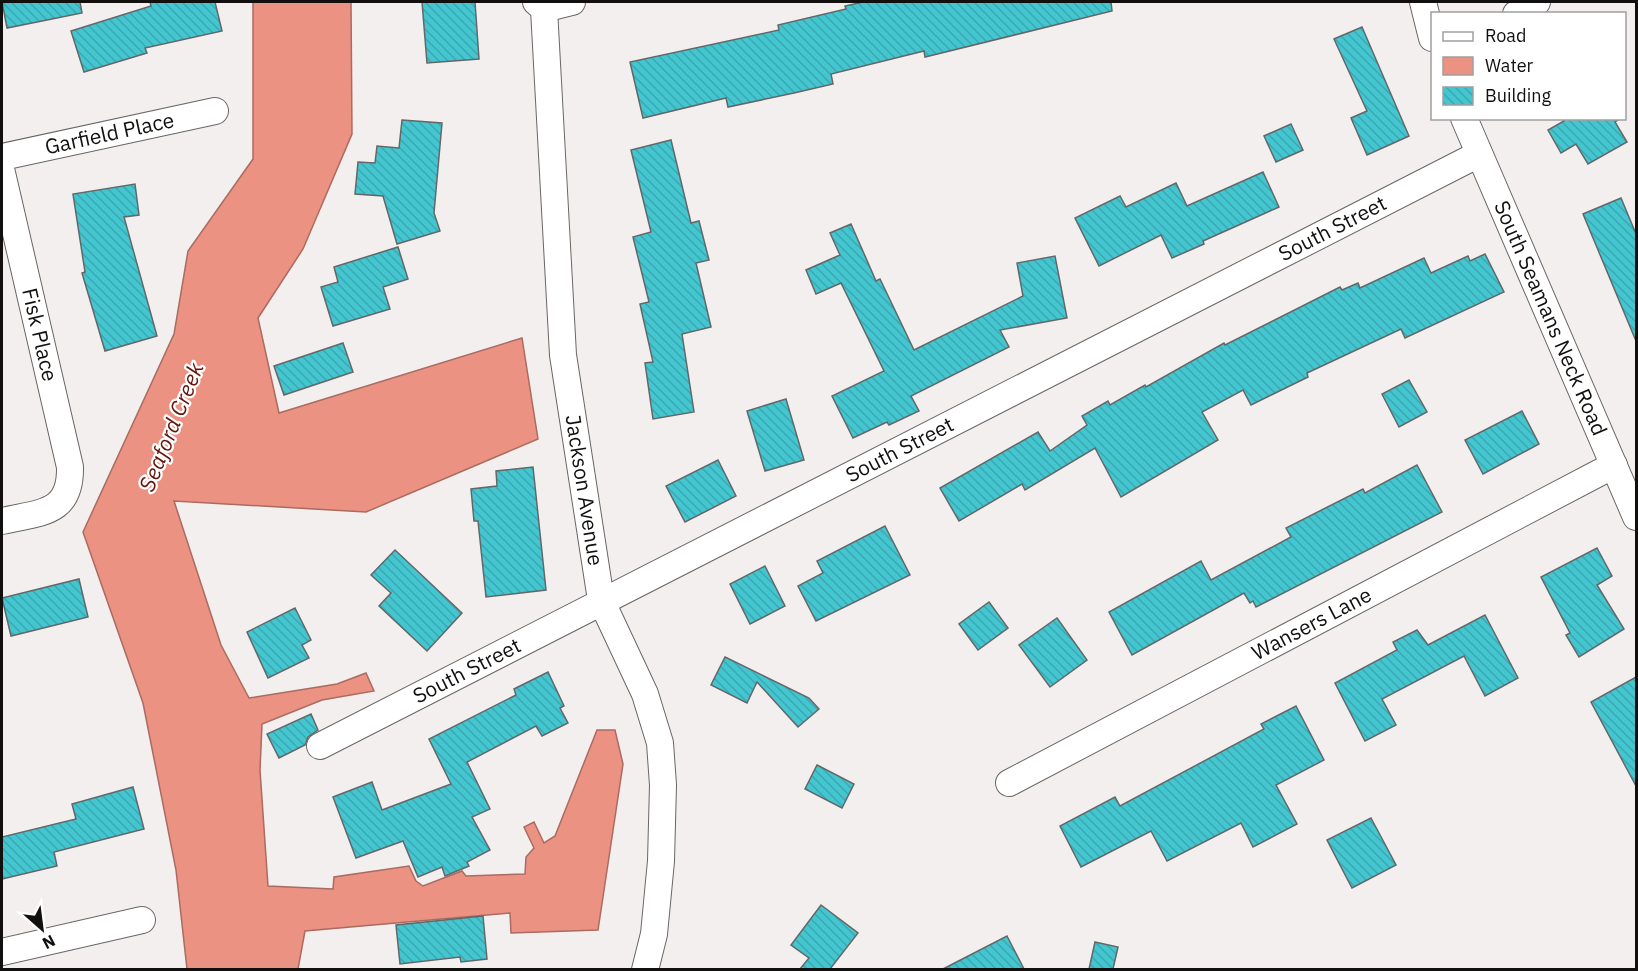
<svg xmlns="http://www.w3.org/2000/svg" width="1638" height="971" font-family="'IBM Plex Sans',sans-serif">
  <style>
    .water { fill: #eb9283; stroke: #aa6b60; stroke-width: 1.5 }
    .building { fill: url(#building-back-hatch); stroke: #636768; stroke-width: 1.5 }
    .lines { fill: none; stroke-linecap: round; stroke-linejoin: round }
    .street-casing { stroke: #696665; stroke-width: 28 }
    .street { stroke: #fff; stroke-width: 26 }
    .labels { text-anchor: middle; stroke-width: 4.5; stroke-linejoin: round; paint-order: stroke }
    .street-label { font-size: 21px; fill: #11100f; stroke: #fff }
    .water-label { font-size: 22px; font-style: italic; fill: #64150c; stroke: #fff }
  </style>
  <defs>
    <pattern id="building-back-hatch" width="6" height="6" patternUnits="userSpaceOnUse" patternTransform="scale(1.5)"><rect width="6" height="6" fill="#44c6d0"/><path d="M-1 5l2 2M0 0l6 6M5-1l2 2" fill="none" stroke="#3ba9b1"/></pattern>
  </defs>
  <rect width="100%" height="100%" fill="#f3efee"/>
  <polygon class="water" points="253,2 351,2 352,134 303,249 258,318 279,413 522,338 538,439 366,512 174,501 221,645 249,698 337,684 366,673 374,691 322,700 262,724 260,770 268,886 333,889 334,877 409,866 416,881 423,886 462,871 466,876 525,874 526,857 534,848 524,827 534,822 544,843 555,836 597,730 615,730 623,764 598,930 511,933 510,913 305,931 298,969 187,969 176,870 143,703 83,532 174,334 188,251 253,159"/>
  <g class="building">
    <polygon points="2,2 80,2 82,13 7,28"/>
    <polygon points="150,2 215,2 222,31 145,48 147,53 84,72 71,31 151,6"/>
    <polygon points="422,2 475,2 479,59 427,63"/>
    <polygon points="863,2 1111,2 1112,11 925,57 924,51 831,74 833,84 794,93 728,107 726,98 643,118 630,62 779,30 778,25 846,9 845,6"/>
    <polygon points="1362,27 1409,136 1367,155 1351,118 1367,111 1334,39"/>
    <polygon points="1562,118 1621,118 1615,122 1627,142 1588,164 1576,144 1561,153 1548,130 1564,121"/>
    <polygon points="402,120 442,123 434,213 440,231 397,244 383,196 355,194 358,162 375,163 377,146 399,148"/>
    <polygon points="1291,124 1303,150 1276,162 1264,136"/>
    <polygon points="671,140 691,223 699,221 709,260 696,263 711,327 682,334 694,412 653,419 645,363 653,362 640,304 649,302 633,237 651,232 631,150"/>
    <polygon points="1263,172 1279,207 1203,241 1204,244 1172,258 1161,235 1099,266 1075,218 1120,196 1126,207 1176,183 1187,206"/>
    <polygon points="135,184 139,215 124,217 157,336 105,351 82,273 85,272 73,194"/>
    <polygon points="1621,198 1636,234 1636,341 1583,214"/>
    <polygon points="851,224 876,281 880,279 914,350 1023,296 1017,263 1055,256 1067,318 1000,330 1009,347 911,396 919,411 889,425 887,422 853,438 832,396 884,371 841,283 816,294 806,270 840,255 830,233"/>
    <polygon points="398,247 408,279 383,287 390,309 333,326 321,287 338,282 334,267"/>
    <polygon points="1485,254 1504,292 1405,338 1401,329 1307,373 1308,377 1251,405 1243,390 1202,412 1218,440 1121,497 1095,448 1025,490 1022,484 959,521 940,488 1038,432 1050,451 1087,425 1082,416 1108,401 1110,405 1145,385 1146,387 1224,343 1225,345 1340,287 1342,290 1358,283 1360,288 1424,258 1431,273 1468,256 1470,261"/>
    <polygon points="343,343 353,372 284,395 274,366"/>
    <polygon points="1409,380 1427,412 1399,427 1382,394"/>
    <polygon points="786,399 804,460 765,471 747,411"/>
    <polygon points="1522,411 1539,444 1483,474 1465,440"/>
    <polygon points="718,460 736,496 685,522 666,486"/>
    <polygon points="1417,465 1442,512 1256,607 1253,601 1250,603 1244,593 1132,655 1109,612 1201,561 1211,580 1291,537 1286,528 1363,489 1365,493"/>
    <polygon points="533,467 546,590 486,597 478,521 474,521 471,489 497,486 496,471"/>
    <polygon points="885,526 910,575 816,621 798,586 823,573 817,561"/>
    <polygon points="1597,548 1612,576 1597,585 1624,629 1579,657 1566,635 1570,633 1541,577"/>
    <polygon points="395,550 462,613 427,651 379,606 391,593 371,575"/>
    <polygon points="765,566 785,606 750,624 730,584"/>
    <polygon points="79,579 88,617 11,636 2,598"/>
    <polygon points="989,602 1008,628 978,650 959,624"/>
    <polygon points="295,608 311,640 302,645 309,658 268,678 247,632"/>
    <polygon points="1485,615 1518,678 1485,696 1464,656 1382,699 1396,725 1365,741 1335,683 1397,650 1393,642 1417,630 1428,645"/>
    <polygon points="1057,618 1087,660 1050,687 1019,645"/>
    <polygon points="725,657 809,698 819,709 798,727 757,682 747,703 711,685"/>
    <polygon points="548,672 564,706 560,708 568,723 542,736 536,726 467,762 490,809 472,817 490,850 467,862 469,866 445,876 442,867 418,877 403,841 356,858 333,797 372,782 382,810 451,784 429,739 516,695 514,689"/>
    <polygon points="1636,677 1636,786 1591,702"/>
    <polygon points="1296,706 1324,760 1276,785 1297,824 1253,847 1241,823 1167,861 1151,831 1081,867 1060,826 1115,797 1120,806 1264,729 1261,724"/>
    <polygon points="311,714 318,730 308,737 305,745 279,758 267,734"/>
    <polygon points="817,765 854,784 842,808 805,789"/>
    <polygon points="133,787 144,829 54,852 57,866 2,879 2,837 76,819 72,804"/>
    <polygon points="1371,818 1396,865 1352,888 1327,840"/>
    <polygon points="821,905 858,933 830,969 800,969 809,958 791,945"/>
    <polygon points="483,916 487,959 461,962 460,957 400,964 396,925"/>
    <polygon points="1007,936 1024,969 943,969"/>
    <polygon points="1095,942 1118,947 1113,969 1089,969"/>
  </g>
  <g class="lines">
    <g class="street-casing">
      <g id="street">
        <path id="s1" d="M 536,2 L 544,9 L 563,355 L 601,600 L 645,694 L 660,743 L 663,785 L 661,861 L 654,934 L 645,970"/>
        <polyline points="1423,2 1432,38"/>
        <polyline points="544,9 572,2"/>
        <polyline points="1516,14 1537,2"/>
        <path id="s2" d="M 1464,118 L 1636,517"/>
        <path id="s3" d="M 2,157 L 215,111"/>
        <path id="s4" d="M 2,173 L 70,467 C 71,515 40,512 2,521"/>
        <path id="s5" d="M 320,746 L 1479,154"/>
        <path id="s6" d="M 1009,783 L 1614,465"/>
        <polyline points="2,952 142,920"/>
      </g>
    </g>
    <use href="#street" class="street"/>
  </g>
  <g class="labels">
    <g class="street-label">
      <text dy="7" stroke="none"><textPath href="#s3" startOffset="110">Garfield Place</textPath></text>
      <text dy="7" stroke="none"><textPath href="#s5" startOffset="1137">South Street</textPath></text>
      <text dy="7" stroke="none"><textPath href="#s2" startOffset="218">South Seamans Neck Road</textPath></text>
      <text dy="7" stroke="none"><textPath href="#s4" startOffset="166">Fisk Place</textPath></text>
      <text dy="7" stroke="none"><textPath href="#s5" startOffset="651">South Street</textPath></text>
      <text dy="7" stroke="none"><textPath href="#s1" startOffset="494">Jackson Avenue</textPath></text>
      <text dy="7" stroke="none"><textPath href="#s6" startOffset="342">Wansers Lane</textPath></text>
      <text dy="7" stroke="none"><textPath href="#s5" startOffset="165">South Street</textPath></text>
    </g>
    <g class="water-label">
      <text transform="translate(171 427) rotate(-68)" y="8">Seaford Creek</text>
    </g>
  </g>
  <rect width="1638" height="971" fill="none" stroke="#11100f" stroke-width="6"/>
  <rect x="1431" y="12" width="195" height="108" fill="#ffffff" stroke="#a09f9f" stroke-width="1.5"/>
  <rect x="1443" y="32" width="30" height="9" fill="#ffffff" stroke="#a09f9f" stroke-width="1.5"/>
  <text x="1485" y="42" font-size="18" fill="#11100f">Road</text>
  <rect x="1443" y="57" width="30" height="18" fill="#eb9283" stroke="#a09f9f" stroke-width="1.5"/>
  <text x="1485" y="72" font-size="18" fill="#11100f">Water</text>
  <rect x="1443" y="87" width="30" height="18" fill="url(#building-back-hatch)" stroke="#a09f9f" stroke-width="1.5"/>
  <text x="1485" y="102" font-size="18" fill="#11100f">Building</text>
  <g transform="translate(42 929) rotate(152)" stroke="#ffffff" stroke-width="4.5" paint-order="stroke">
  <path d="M0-4.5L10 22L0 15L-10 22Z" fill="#11100f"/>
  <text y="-9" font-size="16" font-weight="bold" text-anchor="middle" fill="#11100f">N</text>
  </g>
</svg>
